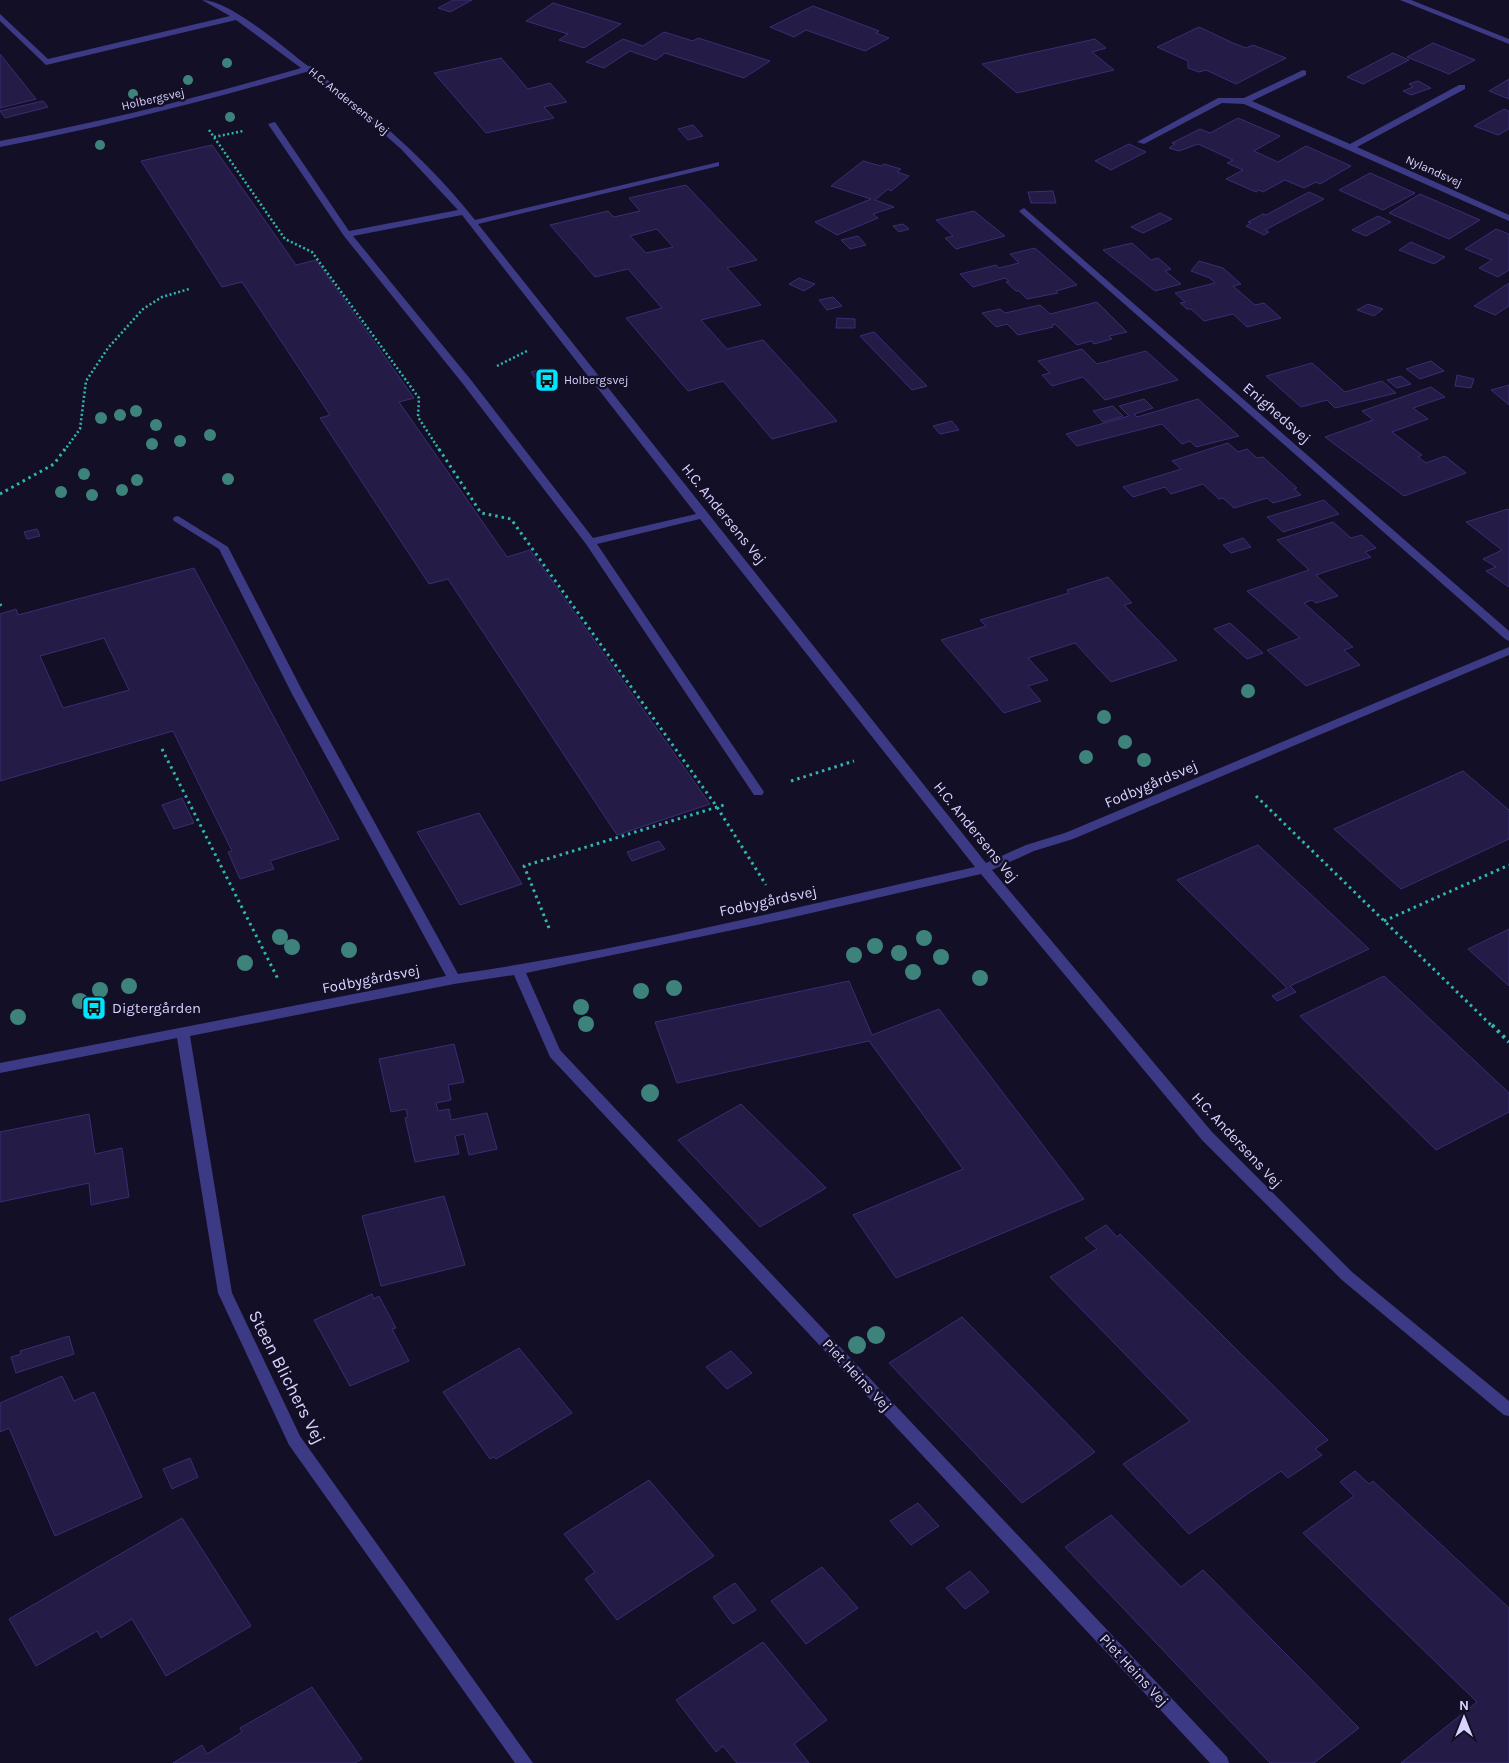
<svg xmlns="http://www.w3.org/2000/svg" width="1509" height="1763" font-family="Karla,sans-serif">
  <style>
    .building { fill: #241b47; stroke: #3b2d73; fill-rule: evenodd }
    .lines { fill: none; stroke-linecap: round; stroke-linejoin: round }
    .path-far2 { stroke: #2fb8b0; stroke-width: 2.5; stroke-dasharray: 2 2.5; stroke-linecap: butt }
    .path-far1 { stroke: #2fb8b0; stroke-width: 3; stroke-dasharray: 2.5 4; stroke-linecap: butt }
    .path { stroke: #2fb8b0; stroke-width: 4; stroke-dasharray: 3 4.5; stroke-linecap: butt }
    .minor { fill: #3d3a85; fill-rule: evenodd }
    .tree { fill: #3d827b }
    .labels { text-anchor: middle; stroke-width: 5; stroke-linejoin: round; paint-order: stroke }
    .far-street-label { font-size: 12px; fill: #d9d4ff; stroke: #130f26 }
    .far-poi-label { font-size: 12px; fill: #d9d4ff; stroke: #130f26; text-anchor: start }
    .street-label { font-size: 15px; fill: #d9d4ff; stroke: #130f26 }
    .poi-label { font-size: 15px; fill: #d9d4ff; stroke: #130f26; text-anchor: start }
    .near-street-label { font-size: 18px; fill: #d9d4ff; stroke: #130f26 }
  </style>
  <rect width="100%" height="100%" fill="#130f26"/>
  <g class="building">
    <polygon points="453,0 472,0 450,12 438,8"/>
    <polygon points="553,3 621,24 584,48 559,40 568,34 526,21"/>
    <polygon points="813,6 879,31 876,33 889,38 865,51 806,30 794,37 770,27"/>
    <polygon points="1199,27 1233,43 1246,48 1253,45 1286,58 1236,84 1206,70 1199,72 1188,68 1188,61 1157,47"/>
    <polygon points="664,32 693,41 698,38 770,61 744,78 665,53 656,60 630,51 604,68 586,62 623,39 643,46"/>
    <polygon points="1095,39 1106,48 1092,52 1114,70 1017,93 982,64"/>
    <polygon points="1433,43 1475,60 1449,74 1407,57"/>
    <polygon points="1393,53 1409,60 1363,84 1347,77"/>
    <polygon points="0,54 36,99 0,108"/>
    <polygon points="501,58 528,89 550,83 567,102 544,107 554,118 486,133 434,73"/>
    <polygon points="1509,79 1509,99 1489,91"/>
    <polygon points="1418,81 1431,88 1411,95 1403,91 1413,87 1409,84"/>
    <polygon points="43,101 48,107 5,118 0,111"/>
    <polygon points="1504,109 1509,111 1509,129 1498,135 1474,126"/>
    <polygon points="1238,118 1280,136 1254,151 1278,162 1306,146 1351,166 1320,184 1316,182 1304,188 1285,180 1263,192 1259,190 1256,192 1226,179 1243,170 1227,163 1233,160 1198,144 1179,151 1169,148 1175,144 1172,143 1200,129 1210,133"/>
    <polygon points="693,125 703,136 688,140 678,129"/>
    <polygon points="1129,144 1146,152 1111,170 1095,161"/>
    <polygon points="212,145 296,265 316,260 414,398 399,402 507,557 530,550 710,804 617,835 448,579 429,584 320,418 330,415 242,282 222,287 141,161"/>
    <polygon points="863,161 881,166 884,164 901,169 897,172 909,176 891,191 888,189 875,200 894,207 873,214 878,218 837,235 815,222 871,199 831,186"/>
    <polygon points="1370,173 1415,193 1383,210 1339,190"/>
    <path d="M 686,185 L 757,260 L 727,268 L 761,305 L 701,320 L 727,349 L 763,340 L 837,421 L 772,439 L 723,381 L 688,391 L 626,318 L 662,308 L 628,269 L 595,277 L 550,225 L 608,211 L 614,217 L 640,211 L 629,198 ZM 657,229 L 673,247 L 646,253 L 630,236 Z"/>
    <polygon points="1053,191 1056,203 1031,203 1028,192"/>
    <polygon points="1309,192 1324,199 1265,230 1269,232 1264,235 1246,226 1251,223 1248,222 1263,214 1266,215"/>
    <polygon points="1420,194 1480,220 1449,239 1389,213"/>
    <polygon points="974,211 1005,236 956,249 945,238 953,236 936,220"/>
    <polygon points="1160,213 1172,219 1143,233 1131,227"/>
    <polygon points="1378,216 1391,222 1366,236 1352,230"/>
    <polygon points="903,224 909,229 899,232 893,226"/>
    <polygon points="1496,229 1509,234 1509,270 1498,277 1479,268 1492,260 1465,249"/>
    <polygon points="858,236 866,245 850,249 841,240"/>
    <polygon points="1411,242 1445,257 1434,264 1399,250"/>
    <polygon points="1132,243 1151,260 1158,258 1171,269 1165,271 1181,284 1155,291 1103,250"/>
    <polygon points="1035,248 1077,285 1056,291 1058,293 1027,299 1019,291 1016,291 1006,282 1009,281 1005,278 973,287 960,274 996,265 999,268 1019,263 1010,254"/>
    <polygon points="1199,261 1223,268 1241,284 1233,286 1255,305 1264,303 1281,318 1247,327 1233,314 1204,321 1191,309 1187,309 1180,303 1185,302 1175,293 1215,283 1210,278 1191,271"/>
    <polygon points="799,278 815,284 804,291 789,284"/>
    <polygon points="1509,283 1509,306 1495,315 1474,306"/>
    <polygon points="833,297 842,306 827,310 819,300"/>
    <polygon points="1097,302 1127,332 1109,336 1112,339 1094,344 1091,341 1077,345 1055,324 1052,325 1053,327 1018,335 1007,324 996,327 982,313 1000,309 1005,313 1040,305 1050,314"/>
    <polygon points="1368,304 1383,309 1374,316 1357,310"/>
    <polygon points="837,318 855,319 855,328 836,328"/>
    <polygon points="874,332 927,386 912,390 860,336"/>
    <polygon points="1082,349 1097,364 1146,351 1178,380 1105,400 1083,377 1052,386 1042,375 1050,373 1038,361"/>
    <polygon points="1431,361 1444,371 1420,379 1406,369"/>
    <polygon points="1312,363 1345,392 1382,381 1396,393 1335,408 1327,400 1301,407 1266,376"/>
    <polygon points="539,370 545,379 537,381 531,372"/>
    <polygon points="1457,375 1474,379 1471,388 1455,386"/>
    <polygon points="1401,376 1411,384 1397,388 1387,380"/>
    <polygon points="1509,385 1509,405 1491,390"/>
    <polygon points="1431,387 1445,397 1413,408 1428,419 1392,432 1422,455 1418,457 1426,463 1445,456 1466,473 1404,496 1325,437 1373,420 1362,411"/>
    <polygon points="1144,399 1153,408 1134,414 1137,417 1198,399 1239,436 1196,447 1190,441 1182,444 1162,424 1077,446 1066,434 1129,416 1119,406"/>
    <polygon points="1113,406 1123,416 1103,422 1093,411"/>
    <polygon points="952,421 959,430 940,434 933,426"/>
    <polygon points="1228,443 1238,452 1247,449 1257,458 1263,457 1297,488 1294,489 1301,495 1273,503 1267,498 1234,508 1223,498 1219,499 1203,484 1171,494 1165,487 1133,497 1123,487 1181,469 1172,461"/>
    <polygon points="1324,500 1339,514 1283,532 1267,517"/>
    <polygon points="1508,509 1509,510 1509,587 1486,571 1496,567 1483,559 1502,550 1466,522"/>
    <polygon points="1333,522 1351,538 1362,535 1376,548 1365,552 1371,557 1316,575 1338,596 1316,603 1312,600 1304,603 1353,647 1344,650 1360,665 1306,686 1267,650 1300,638 1247,591 1309,570 1277,540"/>
    <polygon points="37,529 40,536 27,539 24,532"/>
    <polygon points="1243,538 1251,547 1231,553 1223,545"/>
    <path d="M 194,568 L 339,839 L 270,861 L 274,869 L 240,879 L 228,852 L 232,851 L 173,731 L 0,781 L 0,614 L 16,609 L 18,615 ZM 104,638 L 129,690 L 63,708 L 40,656 Z"/>
    <polygon points="1108,577 1132,603 1124,605 1177,660 1111,682 1075,643 1028,658 1048,680 1028,686 1041,701 1004,713 941,640 986,626 980,620 1069,593 1067,590"/>
    <polygon points="1230,623 1263,653 1247,659 1214,629"/>
    <polygon points="1463,771 1509,810 1509,839 1401,889 1334,829"/>
    <polygon points="182,798 194,823 174,829 162,805"/>
    <polygon points="479,813 522,884 460,905 417,832"/>
    <polygon points="659,841 665,849 632,861 627,852"/>
    <polygon points="1258,845 1369,949 1290,986 1296,992 1277,1001 1272,996 1287,988 1177,880"/>
    <polygon points="1509,929 1509,986 1468,949"/>
    <polygon points="1384,976 1509,1093 1509,1112 1436,1150 1300,1016"/>
    <polygon points="849,981 872,1035 939,1009 1084,1199 896,1278 853,1215 963,1169 869,1041 677,1083 655,1022"/>
    <polygon points="454,1044 464,1082 448,1085 451,1100 436,1103 438,1111 449,1109 451,1120 487,1113 497,1149 469,1155 464,1134 455,1136 459,1154 415,1162 405,1118 408,1117 406,1109 391,1112 379,1059"/>
    <polygon points="741,1104 826,1188 760,1227 678,1140"/>
    <polygon points="89,1114 95,1154 122,1148 129,1197 91,1205 89,1183 0,1202 0,1132"/>
    <polygon points="444,1196 465,1265 381,1286 362,1216"/>
    <polygon points="1106,1225 1117,1237 1120,1234 1328,1440 1315,1449 1322,1455 1288,1478 1281,1471 1189,1534 1123,1464 1190,1421 1050,1277 1097,1249 1085,1238"/>
    <polygon points="372,1294 374,1299 379,1296 396,1328 392,1329 409,1361 350,1386 314,1320"/>
    <polygon points="962,1317 1095,1452 1022,1503 889,1363"/>
    <polygon points="69,1336 74,1354 16,1373 11,1357 21,1354 20,1351"/>
    <polygon points="519,1348 572,1413 496,1459 494,1457 490,1459 443,1392"/>
    <polygon points="731,1351 752,1373 727,1389 706,1367"/>
    <polygon points="62,1376 74,1401 94,1392 142,1497 55,1536 9,1428 0,1432 0,1403"/>
    <polygon points="190,1458 198,1477 172,1489 163,1469"/>
    <polygon points="1355,1471 1369,1484 1373,1481 1509,1608 1509,1763 1401,1763 1477,1702 1303,1533 1354,1496 1340,1482"/>
    <polygon points="649,1480 714,1556 617,1620 585,1579 595,1572 564,1534"/>
    <polygon points="918,1503 939,1526 911,1545 890,1521"/>
    <polygon points="1111,1515 1181,1587 1203,1570 1359,1728 1314,1763 1270,1763 1065,1547"/>
    <polygon points="182,1518 251,1626 166,1676 132,1619 101,1638 97,1631 36,1666 9,1619"/>
    <polygon points="822,1567 858,1608 806,1644 771,1601"/>
    <polygon points="970,1571 989,1592 965,1609 946,1588"/>
    <polygon points="735,1583 756,1610 733,1624 713,1597"/>
    <polygon points="763,1642 827,1720 794,1744 809,1763 737,1763 723,1746 716,1752 676,1700"/>
    <polygon points="312,1687 362,1759 355,1763 173,1763 202,1745 207,1754 242,1732 240,1728"/>
  </g>
  <g class="lines">
    <g class="path-far2">
      <polyline points="209,130 285,239 312,252 419,398 418,417 440,451"/>
      <polyline points="214,137 243,131"/>
      <polyline points="497,366 529,350"/>
      <polyline points="64,451 80,429 86,381 108,348 143,309 162,297 189,289"/>
    </g>
    <g class="path-far1">
      <polyline points="439,449 481,513 511,519 717,807 766,885"/>
      <polyline points="0,494 54,464 65,449"/>
      <polyline points="0,604 1,606"/>
      <polyline points="162,749 278,979"/>
      <polyline points="791,781 854,761"/>
      <polyline points="1256,796 1493,1027"/>
      <polyline points="1384,921 1509,865"/>
      <polyline points="549,928 524,866 724,805"/>
    </g>
    <polyline class="path" points="1492,1025 1509,1042"/>
    <g class="minor">
      <path d="M 202,0 C 230,0 284,48 308,66 L 312,66 L 313,69 C 372,113 429,161 475,220 L 719,162 L 719,166 L 478,224 L 986,863 L 1026,845 L 1065,833 L 1509,647 L 1509,655 L 1073,839 L 1034,851 L 992,870 L 1212,1132 L 1352,1272 L 1509,1401 L 1509,1416 L 1504,1415 L 1342,1280 L 1202,1140 L 981,874 L 785,919 L 526,973 L 560,1050 L 1227,1757 L 1229,1763 L 1210,1763 L 550,1057 L 514,975 L 454,984 L 190,1036 L 232,1293 L 300,1436 L 533,1763 L 515,1763 L 289,1445 L 218,1293 L 177,1038 L 0,1073 L 0,1063 L 446,976 L 292,694 L 219,549 L 174,521 L 173,519 L 174,517 L 178,516 L 228,547 L 304,694 L 458,974 C 632,949 804,905 975,867 L 700,519 L 597,544 L 764,792 L 762,795 L 754,795 L 586,544 L 463,384 L 344,236 L 268,124 L 275,122 L 349,231 L 458,210 L 401,149 L 352,106 L 306,72 C 205,101 104,127 0,147 L 0,141 C 102,122 201,97 301,68 L 236,20 L 46,65 L 0,21 L 0,14 L 48,59 L 230,16 ZM 462,215 L 696,514 L 593,538 L 471,380 L 353,236 Z"/>
      <polygon points="1400,0 1411,0 1509,39 1509,44"/>
      <polygon points="1303,70 1306,71 1306,75 1252,101 1350,144 1459,85 1465,85 1465,89 1357,147 1509,215 1509,221 1244,104 1222,103 1144,144 1137,142 1218,98 1244,98"/>
      <polygon points="1024,208 1509,631 1509,641 1505,639 1021,213 1019,211"/>
    </g>
  </g>
  <g class="tree">
    <circle cx="227" cy="63" r="5"/>
    <circle cx="188" cy="80" r="5"/>
    <circle cx="133" cy="94" r="5"/>
    <circle cx="230" cy="117" r="5"/>
    <circle cx="100" cy="145" r="5"/>
    <circle cx="136" cy="411" r="6"/>
    <circle cx="120" cy="415" r="6"/>
    <circle cx="101" cy="418" r="6"/>
    <circle cx="156" cy="425" r="6"/>
    <circle cx="210" cy="435" r="6"/>
    <circle cx="180" cy="441" r="6"/>
    <circle cx="152" cy="444" r="6"/>
    <circle cx="84" cy="474" r="6"/>
    <circle cx="228" cy="479" r="6"/>
    <circle cx="137" cy="480" r="6"/>
    <circle cx="122" cy="490" r="6"/>
    <circle cx="61" cy="492" r="6"/>
    <circle cx="92" cy="495" r="6"/>
    <circle cx="1248" cy="691" r="7"/>
    <circle cx="1104" cy="717" r="7"/>
    <circle cx="1125" cy="742" r="7"/>
    <circle cx="1086" cy="757" r="7"/>
    <circle cx="1144" cy="760" r="7"/>
    <circle cx="280" cy="937" r="8"/>
    <circle cx="924" cy="938" r="8"/>
    <circle cx="875" cy="946" r="8"/>
    <circle cx="292" cy="947" r="8"/>
    <circle cx="349" cy="950" r="8"/>
    <circle cx="899" cy="953" r="8"/>
    <circle cx="854" cy="955" r="8"/>
    <circle cx="941" cy="957" r="8"/>
    <circle cx="245" cy="963" r="8"/>
    <circle cx="913" cy="972" r="8"/>
    <circle cx="980" cy="978" r="8"/>
    <circle cx="129" cy="986" r="8"/>
    <circle cx="674" cy="988" r="8"/>
    <circle cx="100" cy="990" r="8"/>
    <circle cx="641" cy="991" r="8"/>
    <circle cx="80" cy="1001" r="8"/>
    <circle cx="581" cy="1007" r="8"/>
    <circle cx="18" cy="1017" r="8"/>
    <circle cx="586" cy="1024" r="8"/>
    <circle cx="650" cy="1093" r="9"/>
    <circle cx="876" cy="1335" r="9"/>
    <circle cx="857" cy="1345" r="9"/>
  </g>
  <defs>
    <g id="bus-square" transform="scale(1.25)"><rect x="-9" y="-9" width="18" height="18" rx="4" fill="#00e5ff" stroke="#130f26"/><path d="M-5-6H5V4H4V6H2V4H-2V6H-4V4H-5ZM-3.5-4V0h7V-4ZM-3.5 1.2v1.5H-2V1.2ZM2 1.2v1.5H3.5V1.2Z" fill="#111"/></g>
  </defs>
  <g fill-rule="evenodd">
    <use href="#bus-square" x="547" y="380"/>
    <use href="#bus-square" x="94" y="1008"/>
  </g>
  <g class="labels">
    <g class="far-street-label">
      <text transform="translate(153 99) rotate(-13)" y="4">Holbergsvej</text>
      <text transform="translate(349 101) rotate(39)" y="4">H.C. Andersens Vej</text>
      <text transform="translate(1434 171) rotate(24)" y="4">Nylandsvej</text>
    </g>
    <g class="far-poi-label">
      <text x="564" y="384">Holbergsvej</text>
    </g>
    <g class="street-label">
      <text transform="translate(1277 413) rotate(41)" y="5">Enighedsvej</text>
      <text transform="translate(724 514) rotate(51)" y="5">H.C. Andersens Vej</text>
      <text transform="translate(1151 784) rotate(-23)" y="5">Fodbygårdsvej</text>
      <text transform="translate(976 832) rotate(51)" y="5">H.C. Andersens Vej</text>
      <text transform="translate(768 901) rotate(-12)" y="5">Fodbygårdsvej</text>
      <text transform="translate(371 979) rotate(-11)" y="5">Fodbygårdsvej</text>
      <text transform="translate(1237 1140) rotate(47)" y="5">H.C. Andersens Vej</text>
      <text transform="translate(857 1375) rotate(47)" y="5">Piet Heins Vej</text>
      <text transform="translate(1134 1670) rotate(47)" y="5">Piet Heins Vej</text>
    </g>
    <g class="poi-label">
      <text x="112" y="1013">Digtergården</text>
    </g>
    <g class="near-street-label">
      <text transform="translate(287 1377) rotate(63)" y="6">Steen Blichers Vej</text>
    </g>
  </g>
  <g transform="translate(1464 1718)" stroke="#130f26" stroke-width="4" paint-order="stroke">
  <path d="M0-4L9 19L0 12L-9 19Z" fill="#d9d4ff"/>
  <text y="-8" font-size="14" font-weight="bold" text-anchor="middle" fill="#d9d4ff">N</text>
  </g>
</svg>
